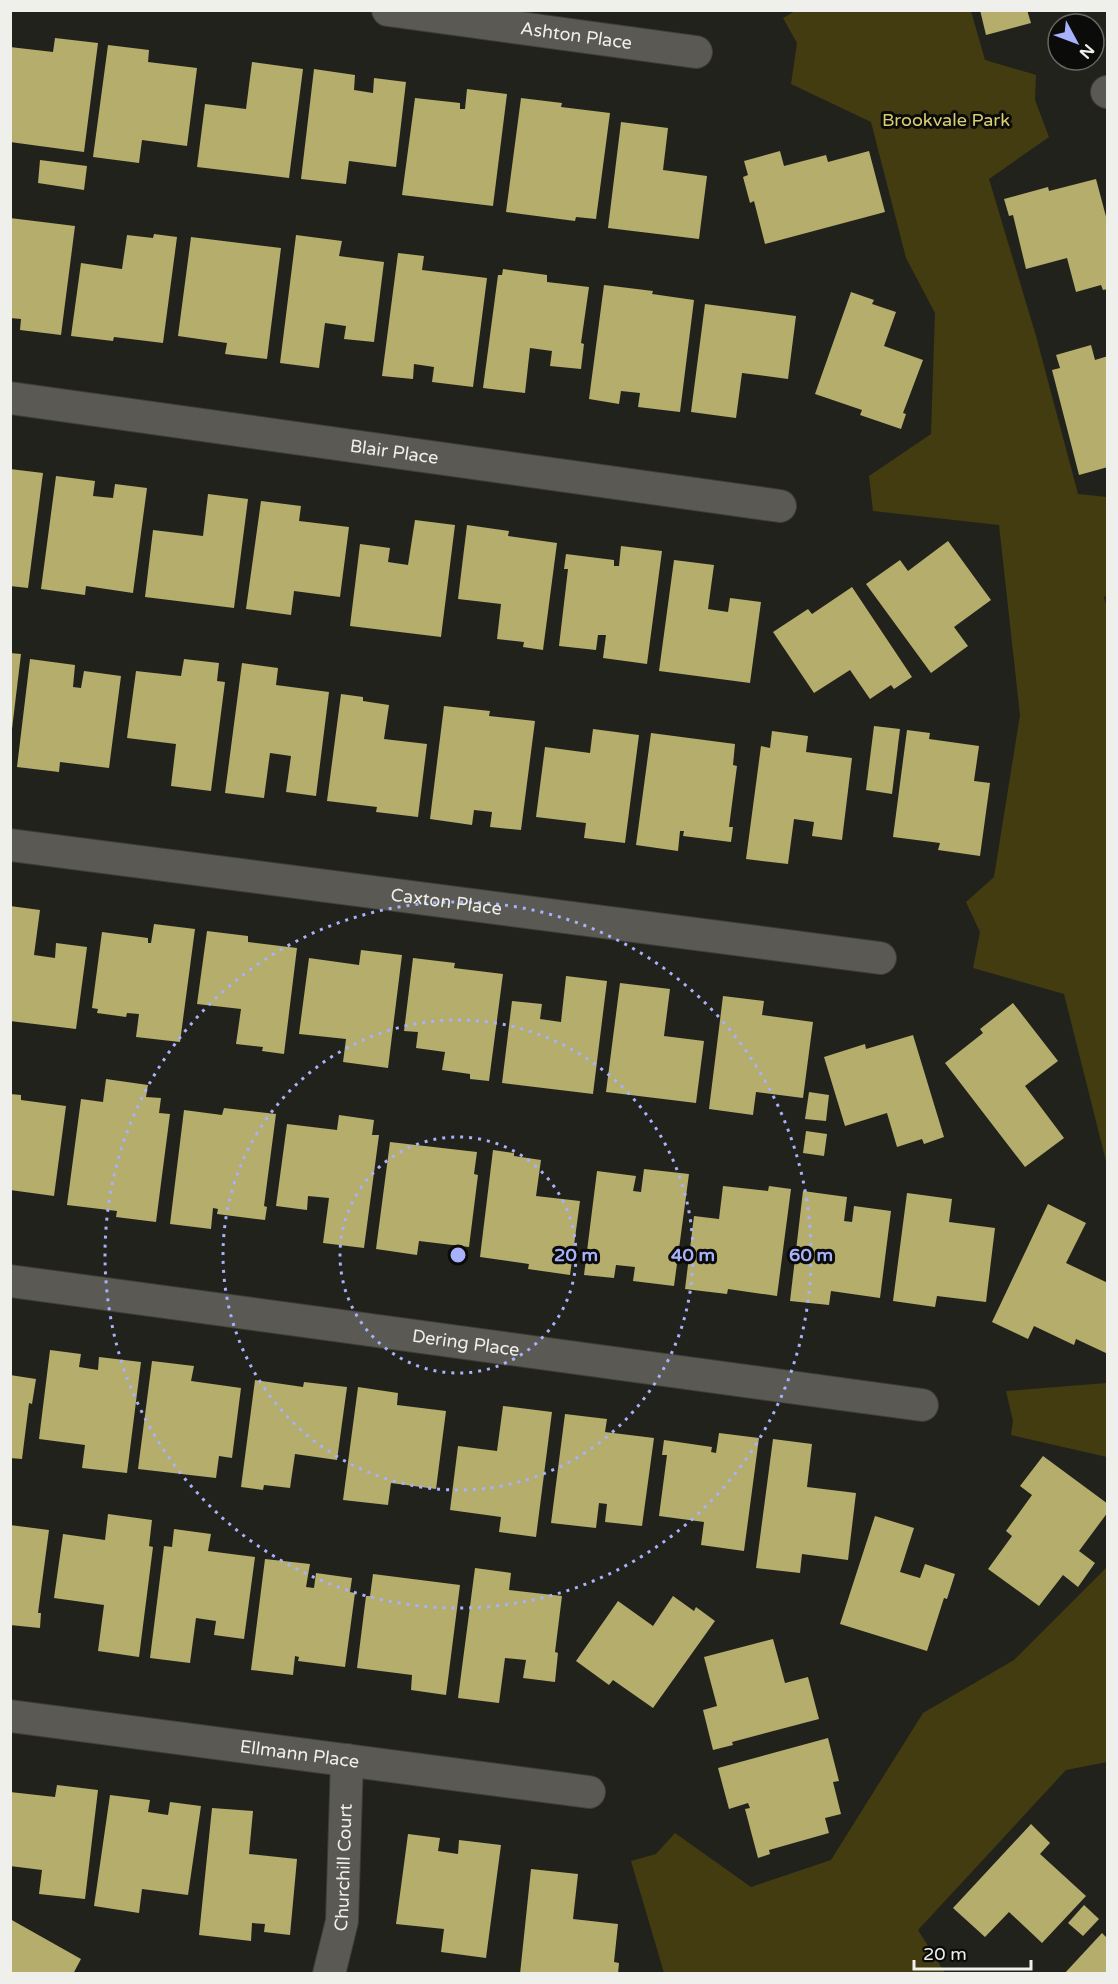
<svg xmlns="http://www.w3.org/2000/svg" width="1118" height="1984" font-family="'Varela Round',sans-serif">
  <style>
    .green { fill: #423c10 }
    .building { fill: #b5ad6c }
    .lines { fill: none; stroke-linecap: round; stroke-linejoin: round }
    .street-casing { stroke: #3e3d39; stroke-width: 34 }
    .street { stroke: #5a5953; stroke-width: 32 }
    .ring { fill: none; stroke: #a7b1fc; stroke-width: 3; stroke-dasharray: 3 6 }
    .labels { text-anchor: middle; stroke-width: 6; stroke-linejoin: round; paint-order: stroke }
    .street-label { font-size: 18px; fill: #efefeb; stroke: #0b0b09 }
    .park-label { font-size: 18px; fill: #dacf71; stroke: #0b0b09 }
    .centre { fill: #a7b1fc; stroke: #0b0b09; stroke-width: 3 }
    .ring-label { font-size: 18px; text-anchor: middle; font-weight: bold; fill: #a7b1fc; stroke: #0b0b09; stroke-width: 6; stroke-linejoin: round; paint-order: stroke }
  </style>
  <rect width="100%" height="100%" fill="#22221c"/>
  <g class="green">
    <polygon points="795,11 971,11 985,60 1036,75 1035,100 1049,137 989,179 1036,336 1078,494 1107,497 1108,595 1104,597 1108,612 1107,1165 1064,994 973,968 980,932 966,902 994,877 1020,715 999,525 873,511 869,476 931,434 935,313 906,258 871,122 791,84 797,43 783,18"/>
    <polygon points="1107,1383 1107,1457 1011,1435 1013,1421 1006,1391"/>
    <polygon points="1107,1567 1107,1762 1066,1770 918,1930 945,1973 664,1973 631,1861 656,1854 675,1833 751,1887 831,1860 923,1713 1014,1660"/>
  </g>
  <g class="building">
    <polygon points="980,10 1027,10 1031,23 986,35"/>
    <polygon points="55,38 98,43 84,152 10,142 10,47 53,52"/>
    <polygon points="108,45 149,50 148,62 197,68 187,146 142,140 139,163 93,157"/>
    <polygon points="252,62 303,69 289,178 197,167 205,104 246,109"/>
    <polygon points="314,69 355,75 354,90 373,93 374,78 406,82 396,167 349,161 346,184 301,179"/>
    <polygon points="467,89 507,94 493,206 402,195 415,98 460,103 460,109 465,109"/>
    <polygon points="521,98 562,103 561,107 610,113 596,219 576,217 575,221 506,212"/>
    <polygon points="621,122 668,128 663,170 707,176 699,239 608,228"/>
    <polygon points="780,151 784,166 826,155 828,162 869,151 885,212 765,244 754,201 750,203 743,177 748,175 744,161"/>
    <polygon points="40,160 87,166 84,190 38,183"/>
    <polygon points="1096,179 1108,224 1108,289 1103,290 1101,285 1076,292 1067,258 1026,269 1013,215 1009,216 1004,199 1048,187 1049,191"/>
    <polygon points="10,218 75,226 61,335 20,330 21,319 10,318"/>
    <polygon points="154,234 177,237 163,343 114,337 113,341 71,336 81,263 122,269 127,235 153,238"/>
    <polygon points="296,235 342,241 339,256 384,262 374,342 344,339 346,326 325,323 319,368 280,363"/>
    <polygon points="191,237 281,248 267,359 225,354 227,343 178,336"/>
    <polygon points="398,253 424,256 422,270 487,278 473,387 432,382 434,367 414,364 413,379 382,376"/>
    <polygon points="503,269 547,275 547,282 589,287 581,343 584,344 581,369 550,366 552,351 530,348 525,393 483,388 498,275 502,275"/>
    <polygon points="604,285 653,291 652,294 694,300 680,412 638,407 640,393 621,391 619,404 589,399"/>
    <polygon points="851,292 874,300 872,304 896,312 884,346 923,360 903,413 906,414 901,429 860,415 862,410 815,394"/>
    <polygon points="705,304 796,316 788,379 742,373 736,418 691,412"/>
    <polygon points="1091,345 1095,360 1108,356 1108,467 1079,475 1052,370 1060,368 1056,355"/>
    <polygon points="10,469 43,473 28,588 10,586"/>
    <polygon points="56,476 95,481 93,496 113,498 115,484 147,488 133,593 86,586 85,595 41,589"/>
    <polygon points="208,494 248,499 234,608 145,597 153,530 203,536"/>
    <polygon points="261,501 301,506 299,521 349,527 340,597 294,591 291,615 246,609"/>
    <polygon points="415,520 455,525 441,637 350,626 360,544 390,548 388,562 408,565"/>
    <polygon points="467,525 509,531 508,536 557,543 543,650 523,647 524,642 497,639 501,604 458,599"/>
    <polygon points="948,541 991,600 954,627 968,646 931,673 866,584 900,560 908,571"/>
    <polygon points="621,546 662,551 647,664 603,658 606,635 598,635 596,650 559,646 568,569 564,569 566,554 614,560 614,566 619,566"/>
    <polygon points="674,560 714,565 708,609 728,612 730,598 761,602 750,683 659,671"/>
    <polygon points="852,587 912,677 894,689 891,685 870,699 850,670 814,693 773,632 808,609 812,614"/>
    <polygon points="10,653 21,654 12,729 10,729"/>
    <polygon points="30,659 75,665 73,687 81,688 84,671 121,676 109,768 60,762 59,772 17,767"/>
    <polygon points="184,659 219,663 217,681 225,682 211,791 171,786 176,744 127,738 136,671 181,676"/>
    <polygon points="242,663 278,668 276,685 329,692 316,796 286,792 291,756 270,753 264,798 225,793"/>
    <polygon points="341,694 363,697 363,701 389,705 384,739 427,744 418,817 376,812 377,807 327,801"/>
    <polygon points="444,706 490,711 489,716 535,721 521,830 490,827 492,812 474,810 472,825 430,819"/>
    <polygon points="874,726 900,729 892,794 866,790"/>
    <polygon points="593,729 639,735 625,843 584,838 586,823 536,817 545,747 590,753"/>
    <polygon points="907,730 930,733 929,739 979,746 974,781 990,783 980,856 938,850 940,843 893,837"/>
    <polygon points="772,731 808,736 806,752 852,758 842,840 812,836 814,822 794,819 788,864 746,859 761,746 770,748"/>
    <polygon points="651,733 735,744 733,765 737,766 729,827 733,827 731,842 683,836 684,831 680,831 678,851 636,845"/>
    <polygon points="10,906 40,910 34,955 55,958 56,943 87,947 76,1029 10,1021"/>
    <polygon points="154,924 195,929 180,1042 136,1037 139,1014 127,1013 126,1017 97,1013 98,1009 92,1008 102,932 148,938 148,943 151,943"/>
    <polygon points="207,931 248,936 248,942 297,948 284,1054 262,1051 263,1047 236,1044 241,1009 197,1004"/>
    <polygon points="361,950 402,955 388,1068 343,1062 346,1039 299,1034 309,958 359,965"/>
    <polygon points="413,958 455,963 454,968 503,974 489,1081 470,1079 470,1074 442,1070 445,1052 416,1048 418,1032 404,1031"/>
    <polygon points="566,976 607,981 593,1094 502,1083 512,1001 542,1004 540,1019 561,1022"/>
    <polygon points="620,983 670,989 664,1036 704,1041 696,1103 606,1092"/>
    <polygon points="723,996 764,1001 762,1015 813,1022 803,1098 756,1092 753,1115 709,1109"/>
    <polygon points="1013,1003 1058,1061 1025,1086 1064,1138 1025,1167 945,1063 983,1033 980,1029"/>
    <polygon points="913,1035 944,1137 924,1144 922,1139 897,1147 887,1113 845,1126 824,1057 865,1044 866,1049"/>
    <polygon points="106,1079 148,1085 146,1097 161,1098 159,1113 170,1114 156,1222 116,1217 117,1211 67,1205 81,1099 103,1102"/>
    <polygon points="809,1092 829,1095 826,1121 805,1119"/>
    <polygon points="10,1094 21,1095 21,1100 66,1106 54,1196 10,1190"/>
    <polygon points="224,1108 276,1114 264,1206 267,1207 265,1220 217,1214 218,1209 213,1208 211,1229 170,1224 184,1110 222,1115"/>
    <polygon points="339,1115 374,1120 372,1135 379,1135 364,1248 323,1243 329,1198 308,1196 307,1210 276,1206 287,1124 337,1130"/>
    <polygon points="806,1131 827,1134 824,1156 803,1153"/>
    <polygon points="390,1142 477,1152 474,1174 478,1175 469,1247 419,1241 417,1255 376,1249"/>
    <polygon points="493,1150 514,1153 514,1156 541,1160 536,1196 580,1201 570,1275 528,1269 529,1264 480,1257"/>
    <polygon points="644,1169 689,1174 674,1286 633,1281 635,1267 616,1265 614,1278 584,1275 597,1171 636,1176 633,1191 641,1192"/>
    <polygon points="723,1186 768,1191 769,1186 791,1189 777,1296 728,1289 727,1294 685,1289 694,1216 719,1219"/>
    <polygon points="803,1191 847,1197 844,1221 852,1222 854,1206 891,1211 880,1298 831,1291 829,1305 790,1301"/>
    <polygon points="907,1193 952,1199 949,1222 995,1228 986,1302 937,1296 935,1307 893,1301"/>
    <polygon points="1048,1204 1086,1223 1066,1263 1108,1283 1108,1354 1076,1339 1074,1345 1034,1326 1028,1339 992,1322"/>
    <polygon points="50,1350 81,1354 79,1367 98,1370 99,1357 141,1362 127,1473 82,1468 85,1445 39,1439"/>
    <polygon points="152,1361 194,1366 191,1381 241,1388 232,1458 219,1456 216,1478 138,1469"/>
    <polygon points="10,1375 36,1379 32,1404 29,1403 22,1459 10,1458"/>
    <polygon points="255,1380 303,1387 304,1382 347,1387 337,1460 295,1454 290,1488 264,1485 263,1490 241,1487"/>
    <polygon points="358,1387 398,1393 397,1405 446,1411 436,1489 391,1483 388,1505 343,1500"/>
    <polygon points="503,1406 552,1412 536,1537 499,1532 501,1517 450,1510 458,1446 497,1451"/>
    <polygon points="565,1414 607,1419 605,1432 654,1438 642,1526 605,1522 607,1504 599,1503 596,1528 551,1523"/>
    <polygon points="719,1433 759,1438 744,1551 701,1545 704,1522 659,1516 667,1455 662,1455 664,1440 712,1447 711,1452 716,1453"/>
    <polygon points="773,1439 812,1444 807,1487 856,1493 848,1560 802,1554 800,1573 756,1568"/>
    <polygon points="1043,1456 1108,1504 1108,1512 1079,1551 1095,1563 1078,1587 1063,1575 1039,1606 988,1569 1012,1536 1006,1531 1032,1495 1020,1486"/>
    <polygon points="108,1514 152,1520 149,1546 153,1547 139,1657 98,1651 104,1605 54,1598 63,1534 105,1540"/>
    <polygon points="875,1516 914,1528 900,1572 920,1578 925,1564 955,1574 947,1599 944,1598 927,1651 840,1624"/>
    <polygon points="10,1525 49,1530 38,1613 41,1613 40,1628 10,1625"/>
    <polygon points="174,1529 211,1534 208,1551 255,1557 244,1639 214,1635 216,1621 196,1618 190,1663 150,1658 164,1546 172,1547"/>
    <polygon points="265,1559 310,1564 306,1587 314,1588 316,1573 352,1578 350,1592 355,1593 345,1667 298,1661 299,1657 295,1656 293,1675 251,1670"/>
    <polygon points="475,1568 511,1573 509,1590 562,1596 555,1652 558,1653 555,1682 523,1678 526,1660 505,1658 499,1703 458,1698"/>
    <polygon points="373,1574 460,1585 446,1695 411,1690 412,1675 357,1668 366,1596 370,1596"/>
    <polygon points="673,1596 694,1611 696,1607 715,1621 653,1708 613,1680 609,1685 576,1661 618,1601 653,1626"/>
    <polygon points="773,1639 785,1683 808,1677 819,1719 732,1742 733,1745 713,1750 703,1710 717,1706 704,1657"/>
    <polygon points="828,1738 839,1781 833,1782 841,1814 825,1818 829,1833 769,1850 770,1854 758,1858 745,1809 750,1808 748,1803 729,1809 718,1768"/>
    <polygon points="57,1785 98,1790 85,1899 39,1894 42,1870 10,1866 10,1792 55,1797"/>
    <polygon points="110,1795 150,1800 148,1812 168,1815 170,1802 201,1806 188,1895 142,1889 139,1913 94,1906"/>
    <polygon points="212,1808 253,1811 249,1854 297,1859 290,1935 264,1932 265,1924 252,1923 251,1941 199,1935"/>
    <polygon points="1031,1824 1050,1843 1040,1854 1086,1896 1042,1943 1009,1912 985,1937 953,1908"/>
    <polygon points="408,1834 440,1838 438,1851 458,1854 459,1840 501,1845 486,1958 441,1952 444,1929 396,1924"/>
    <polygon points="531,1869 578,1874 573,1919 618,1924 614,1962 619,1963 618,1974 520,1974"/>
    <polygon points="1084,1905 1099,1919 1083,1936 1068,1923"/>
    <polygon points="10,1919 81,1959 73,1974 10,1974"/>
    <polygon points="1102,1933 1108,1939 1108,1974 1064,1974"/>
  </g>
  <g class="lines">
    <g class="street-casing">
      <g id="street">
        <path id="s1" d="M 388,10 L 696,52"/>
        <polyline points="1107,92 1108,92"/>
        <path id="s2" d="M 10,398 L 780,506"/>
        <path id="s3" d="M 10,845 L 880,958"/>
        <path id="s4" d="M 10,1281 L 922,1405"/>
        <path id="s5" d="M 10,1716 L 589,1792"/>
        <path id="s6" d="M 329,1974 L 342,1921 L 347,1760"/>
      </g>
    </g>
    <use href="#street" class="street"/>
  </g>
  <g class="ring">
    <circle cx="458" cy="1255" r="118"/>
    <circle cx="458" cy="1255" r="235"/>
    <circle cx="458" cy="1255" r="353"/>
  </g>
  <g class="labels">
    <g class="street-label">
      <text dy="6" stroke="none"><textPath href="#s1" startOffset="190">Ashton Place</textPath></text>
      <text dy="6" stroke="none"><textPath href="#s2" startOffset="388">Blair Place</textPath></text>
      <text dy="6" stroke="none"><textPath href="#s3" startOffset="440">Caxton Place</textPath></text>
      <text dy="6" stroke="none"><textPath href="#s4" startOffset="460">Dering Place</textPath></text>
      <text dy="6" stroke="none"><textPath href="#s5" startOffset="292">Ellmann Place</textPath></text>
      <text dy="6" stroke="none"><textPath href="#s6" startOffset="108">Churchill Court</textPath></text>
    </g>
    <g class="park-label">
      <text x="946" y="126">Brookvale Park</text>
    </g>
  </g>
  <circle cx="458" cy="1255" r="9" class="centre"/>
  <g class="ring-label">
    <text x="576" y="1261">20 m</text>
    <text x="693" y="1261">40 m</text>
    <text x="811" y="1261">60 m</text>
  </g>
  <rect width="1118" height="1984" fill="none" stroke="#efefeb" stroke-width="24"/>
  <g transform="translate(1076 42) rotate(131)"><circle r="28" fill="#0b0b09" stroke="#666663" stroke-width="1.5"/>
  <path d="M0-4.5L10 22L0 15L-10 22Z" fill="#a7b1fc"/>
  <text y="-9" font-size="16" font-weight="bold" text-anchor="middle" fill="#efefeb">N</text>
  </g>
  <path d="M914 1960v9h117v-9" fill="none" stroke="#efefeb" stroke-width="3"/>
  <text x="923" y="1960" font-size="18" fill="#efefeb" stroke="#0b0b09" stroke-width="4.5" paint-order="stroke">20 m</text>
</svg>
